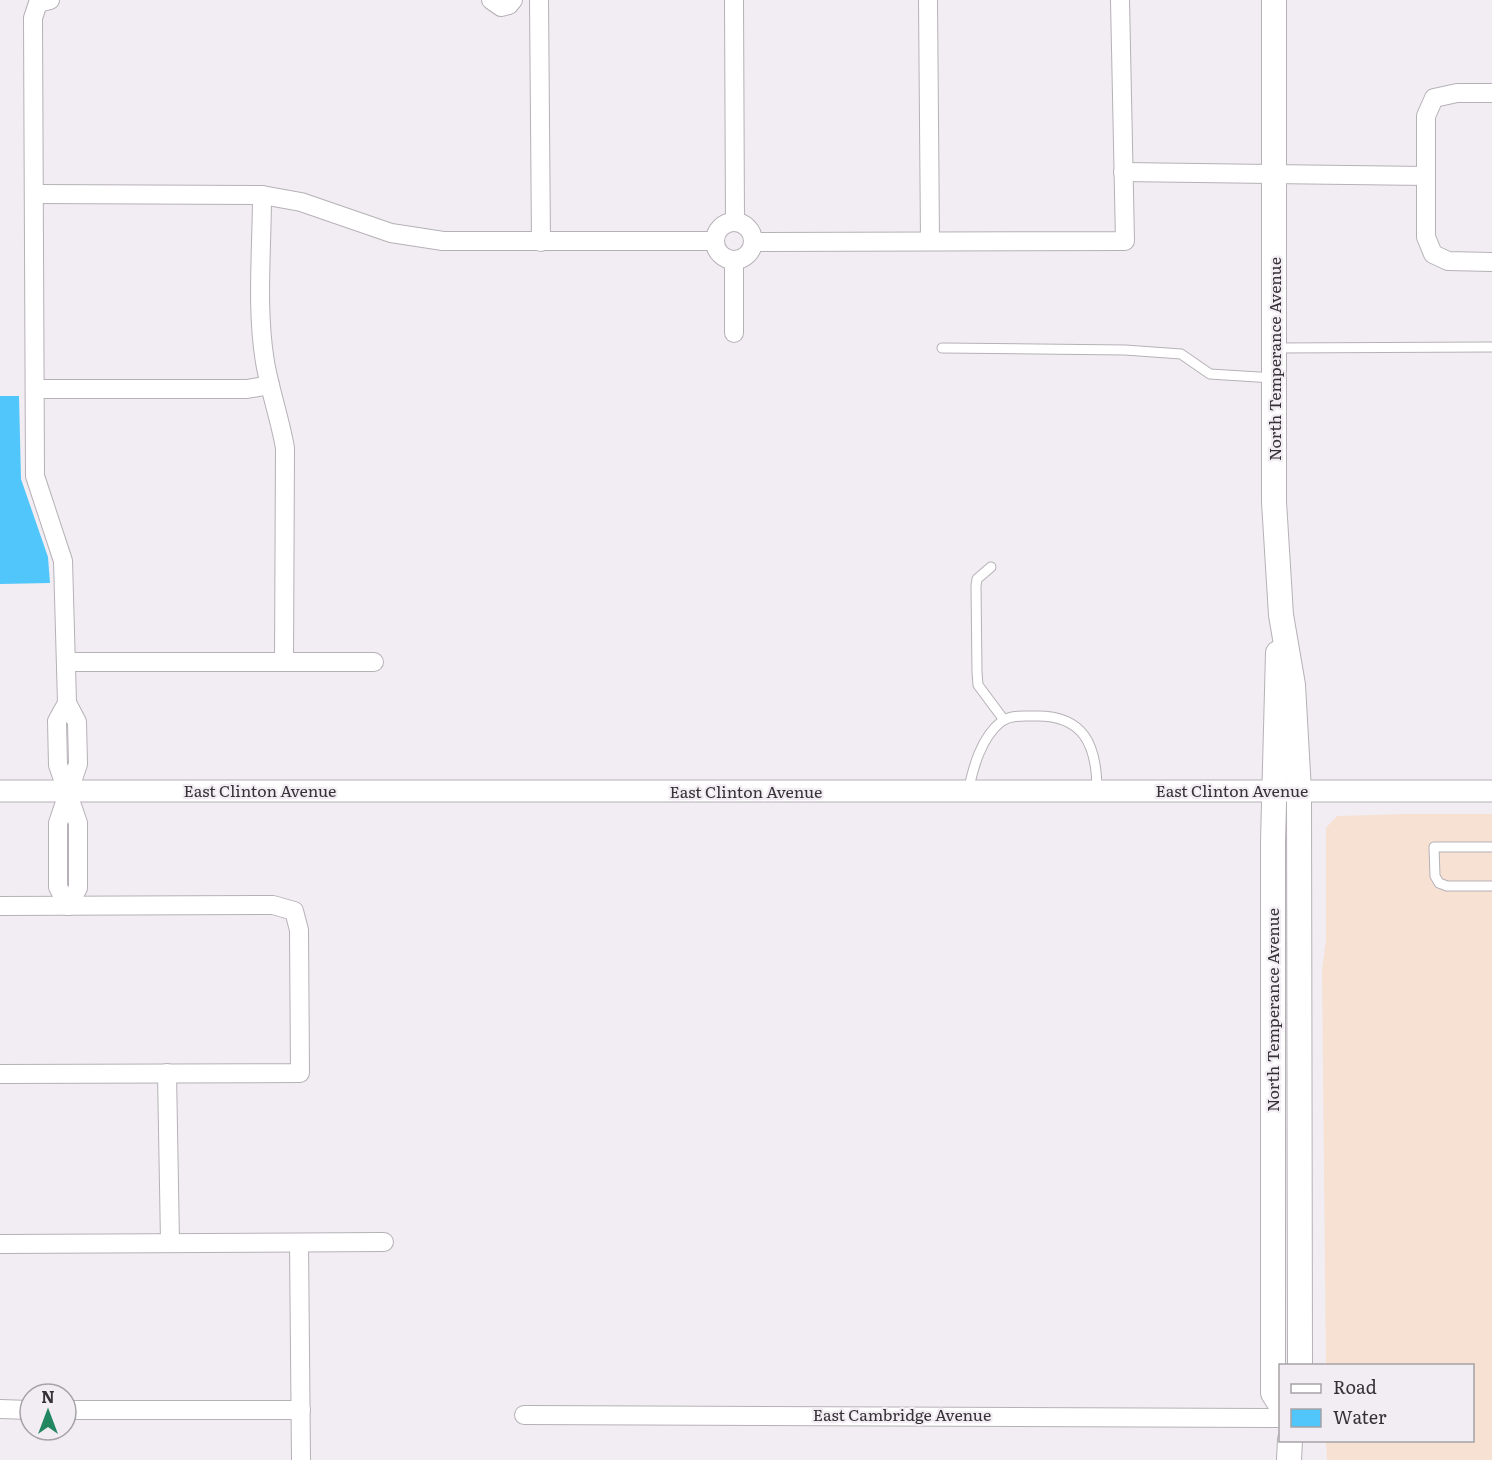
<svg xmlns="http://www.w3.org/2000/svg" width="1492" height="1460" font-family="Literata,serif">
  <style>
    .education { fill: #f6e1d2 }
    .water { fill: #51c6fb }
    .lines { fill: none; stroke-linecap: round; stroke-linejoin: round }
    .service-casing { stroke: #b6b1b7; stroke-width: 11 }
    .minor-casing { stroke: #b6b1b7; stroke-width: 20 }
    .tertiary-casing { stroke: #b6b1b7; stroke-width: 23 }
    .secondary-casing { stroke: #b6b1b7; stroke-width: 26 }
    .service { stroke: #fff; stroke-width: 9 }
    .minor { stroke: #fff; stroke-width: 18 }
    .tertiary { stroke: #fff; stroke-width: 21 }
    .secondary { stroke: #fff; stroke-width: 24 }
    .labels { text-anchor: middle; stroke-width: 4.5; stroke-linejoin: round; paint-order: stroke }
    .street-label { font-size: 16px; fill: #343234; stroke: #f2edf3 }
  </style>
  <rect width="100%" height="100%" fill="#f2edf3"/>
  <polygon class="education" points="1406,814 1492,814 1492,1460 1327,1460 1326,1441 1472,1440 1472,1366 1326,1366 1322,970 1326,940 1326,828 1337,816"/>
  <polygon class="water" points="0,396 19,396 21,479 48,557 50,583 0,584"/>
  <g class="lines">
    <g class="service-casing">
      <g id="service">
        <polyline points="942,348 1125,350 1181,354 1210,374 1274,378"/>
        <polyline points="1276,348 1492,347"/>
        <polyline points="991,567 977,579 976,586 977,672 978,685 1004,720"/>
        <path d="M 968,792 C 973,768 981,737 1002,721 C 1011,715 1023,716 1033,716 C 1084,714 1097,745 1097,791"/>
        <polyline points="1492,847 1434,847 1435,876 1439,883 1447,886 1492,886"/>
      </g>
    </g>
    <g class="minor-casing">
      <g id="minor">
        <polyline points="50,0 38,3 33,18 35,476 63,561 67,703 77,722 78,764 58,823 58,887 68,906"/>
        <polyline points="491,0 501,7 509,5 513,0"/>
        <polyline points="539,0 541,242"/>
        <polyline points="734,0 735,222"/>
        <polyline points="928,0 930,241"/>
        <polyline points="1492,93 1457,93 1434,98 1426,116 1426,237 1433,254 1448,261 1492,262"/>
        <polyline points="1123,172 1426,176"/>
        <polyline points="35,194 262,195 301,202 391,233 443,241 715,241"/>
        <path d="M 262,195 C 262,249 256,308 265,362 C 270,391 280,419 285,448 L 284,662"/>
        <circle cx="734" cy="241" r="19"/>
        <polyline points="754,242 1125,241 1120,0"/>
        <polyline points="734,261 734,333"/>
        <polyline points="35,389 247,389 270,385"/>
        <polyline points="66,662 374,662"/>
        <polyline points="67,703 57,721 58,765 78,823 78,888 68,906"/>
        <polyline points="0,906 273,905 294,911 299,930 300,1073 0,1074"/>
        <polyline points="167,1073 170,1242"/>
        <polyline points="299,1243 301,1460"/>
        <polyline points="0,1244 384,1242"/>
        <polyline points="0,1409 30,1410"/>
        <polyline points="66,1410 301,1410"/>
        <polyline points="524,1415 1280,1418"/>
      </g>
    </g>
    <g class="tertiary-casing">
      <polyline id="tertiary" points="0,791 1492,791"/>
    </g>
    <g class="secondary-casing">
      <g id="secondary">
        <polyline points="1274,0 1274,502 1281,615 1293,685 1299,791 1300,1366"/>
        <polyline points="1278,653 1273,842 1273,1393 1280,1404"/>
        <polyline points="1289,1460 1290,1440"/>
      </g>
    </g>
    <use href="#service" class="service"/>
    <use href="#minor" class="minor"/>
    <use href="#tertiary" class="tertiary"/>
    <use href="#secondary" class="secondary"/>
  </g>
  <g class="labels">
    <g class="street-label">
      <text transform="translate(1275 359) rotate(-90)" y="6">North Temperance Avenue</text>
      <text x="260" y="797">East Clinton Avenue</text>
      <text x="1232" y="797">East Clinton Avenue</text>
      <text x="746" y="798">East Clinton Avenue</text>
      <text transform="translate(1273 1010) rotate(-90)" y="6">North Temperance Avenue</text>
      <text x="902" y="1421">East Cambridge Avenue</text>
    </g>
  </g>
  <rect x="1279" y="1364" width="195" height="78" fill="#f2edf3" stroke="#a6a2a7" stroke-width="1.5"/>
  <rect x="1291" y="1384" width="30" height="9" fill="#ffffff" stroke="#a6a2a7" stroke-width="1.5"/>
  <text x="1333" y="1394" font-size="18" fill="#343234">Road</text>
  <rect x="1291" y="1409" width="30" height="18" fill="#51c6fb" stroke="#a6a2a7" stroke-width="1.5"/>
  <text x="1333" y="1424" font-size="18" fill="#343234">Water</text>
  <g transform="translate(48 1412)"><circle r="28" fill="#f2edf3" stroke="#a6a2a7" stroke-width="1.5"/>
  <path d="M0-4.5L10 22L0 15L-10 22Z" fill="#228761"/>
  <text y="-9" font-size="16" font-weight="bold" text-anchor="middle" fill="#343234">N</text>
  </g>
</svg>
